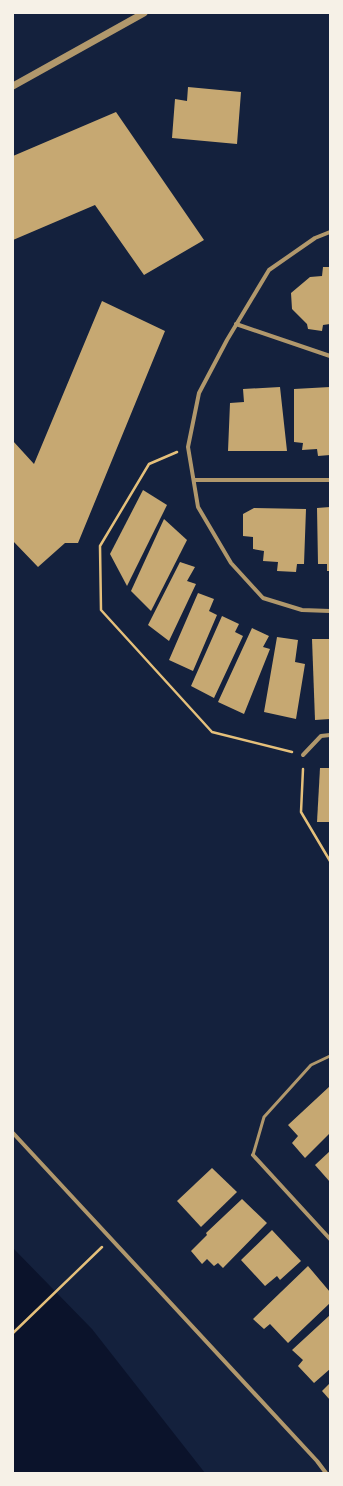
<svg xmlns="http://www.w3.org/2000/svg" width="343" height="1486" font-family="'Archivo Narrow',sans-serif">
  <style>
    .water { fill: #0b132b }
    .building { fill: #c6a872 }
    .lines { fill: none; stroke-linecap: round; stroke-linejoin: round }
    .path { stroke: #e5c07b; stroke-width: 2.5 }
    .service { stroke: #b1986c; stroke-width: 3 }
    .minor { stroke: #b1986c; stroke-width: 4 }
    .tertiary { stroke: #b1986c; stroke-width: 7 }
  </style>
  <rect width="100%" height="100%" fill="#14213d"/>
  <polygon class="water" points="13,1248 92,1329 205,1473 13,1473"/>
  <g class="building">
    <polygon points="188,87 241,92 237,144 172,138 175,99 187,101"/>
    <polygon points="116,112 204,240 144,275 95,205 13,240 13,156"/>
    <polygon points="323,267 330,267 330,324 323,325 322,331 308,329 307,324 292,309 291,293 310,277 322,276"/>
    <polygon points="102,301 165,331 78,543 65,543 38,567 13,541 13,441 34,464"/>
    <polygon points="280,387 287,451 228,451 230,403 244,402 243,389"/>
    <polygon points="330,387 330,455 318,456 317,449 302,450 303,443 294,442 294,389"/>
    <polygon points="143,490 167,505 127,586 110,554"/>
    <polygon points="330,507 330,571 327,571 327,564 318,564 317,508"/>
    <polygon points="254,508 306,509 304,564 297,564 296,572 277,571 278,562 263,561 264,551 253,549 253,537 243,536 243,514"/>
    <polygon points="164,519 187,540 151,611 131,591"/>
    <polygon points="180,562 195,567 187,581 196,584 169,641 148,625"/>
    <polygon points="198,593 214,599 209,611 217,615 193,671 169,660"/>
    <polygon points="222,616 239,624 235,632 243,636 214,698 191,686"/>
    <polygon points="252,628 269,636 263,647 270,649 244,714 218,702"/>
    <polygon points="277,637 298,640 295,662 305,664 296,719 264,712"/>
    <polygon points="312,639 330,639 330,719 315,720"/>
    <polygon points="320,768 330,768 330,822 317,822"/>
    <polygon points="330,1086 330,1133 305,1158 292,1143 298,1136 288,1125"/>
    <polygon points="330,1151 330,1182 315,1165"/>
    <polygon points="212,1168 237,1192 201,1227 177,1201"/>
    <polygon points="242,1199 267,1223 223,1268 218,1263 214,1266 207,1259 202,1264 191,1251 207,1235 206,1233"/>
    <polygon points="272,1230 301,1261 280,1280 277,1276 265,1286 241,1260"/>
    <polygon points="308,1266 330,1292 330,1303 288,1343 270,1324 264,1329 253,1319"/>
    <polygon points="330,1315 330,1369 314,1383 298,1366 303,1360 292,1350"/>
    <polygon points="330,1383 330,1400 322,1391"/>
  </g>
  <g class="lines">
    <g class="path">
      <polyline points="177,452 149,464 100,546 101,610 212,732 292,752"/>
      <polyline points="303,769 301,812 330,861"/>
      <polyline points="13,1333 102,1247"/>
    </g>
    <polyline class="service" points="253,1155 264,1117 311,1065 330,1056"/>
    <g class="minor">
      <polyline points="330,232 315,238 269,270 227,340 199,393 188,447 198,507 231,563 263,598 302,610 330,611"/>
      <polyline points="236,324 330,356"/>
      <polyline points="194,480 330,480"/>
      <polyline points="303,755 321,736 330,735"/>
      <polyline points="13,1133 317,1461 326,1473"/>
      <polyline points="253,1155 330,1239"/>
    </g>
    <polyline class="tertiary" points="13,86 144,13"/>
  </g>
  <rect width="343" height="1486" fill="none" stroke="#f6f1e7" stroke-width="28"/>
</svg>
